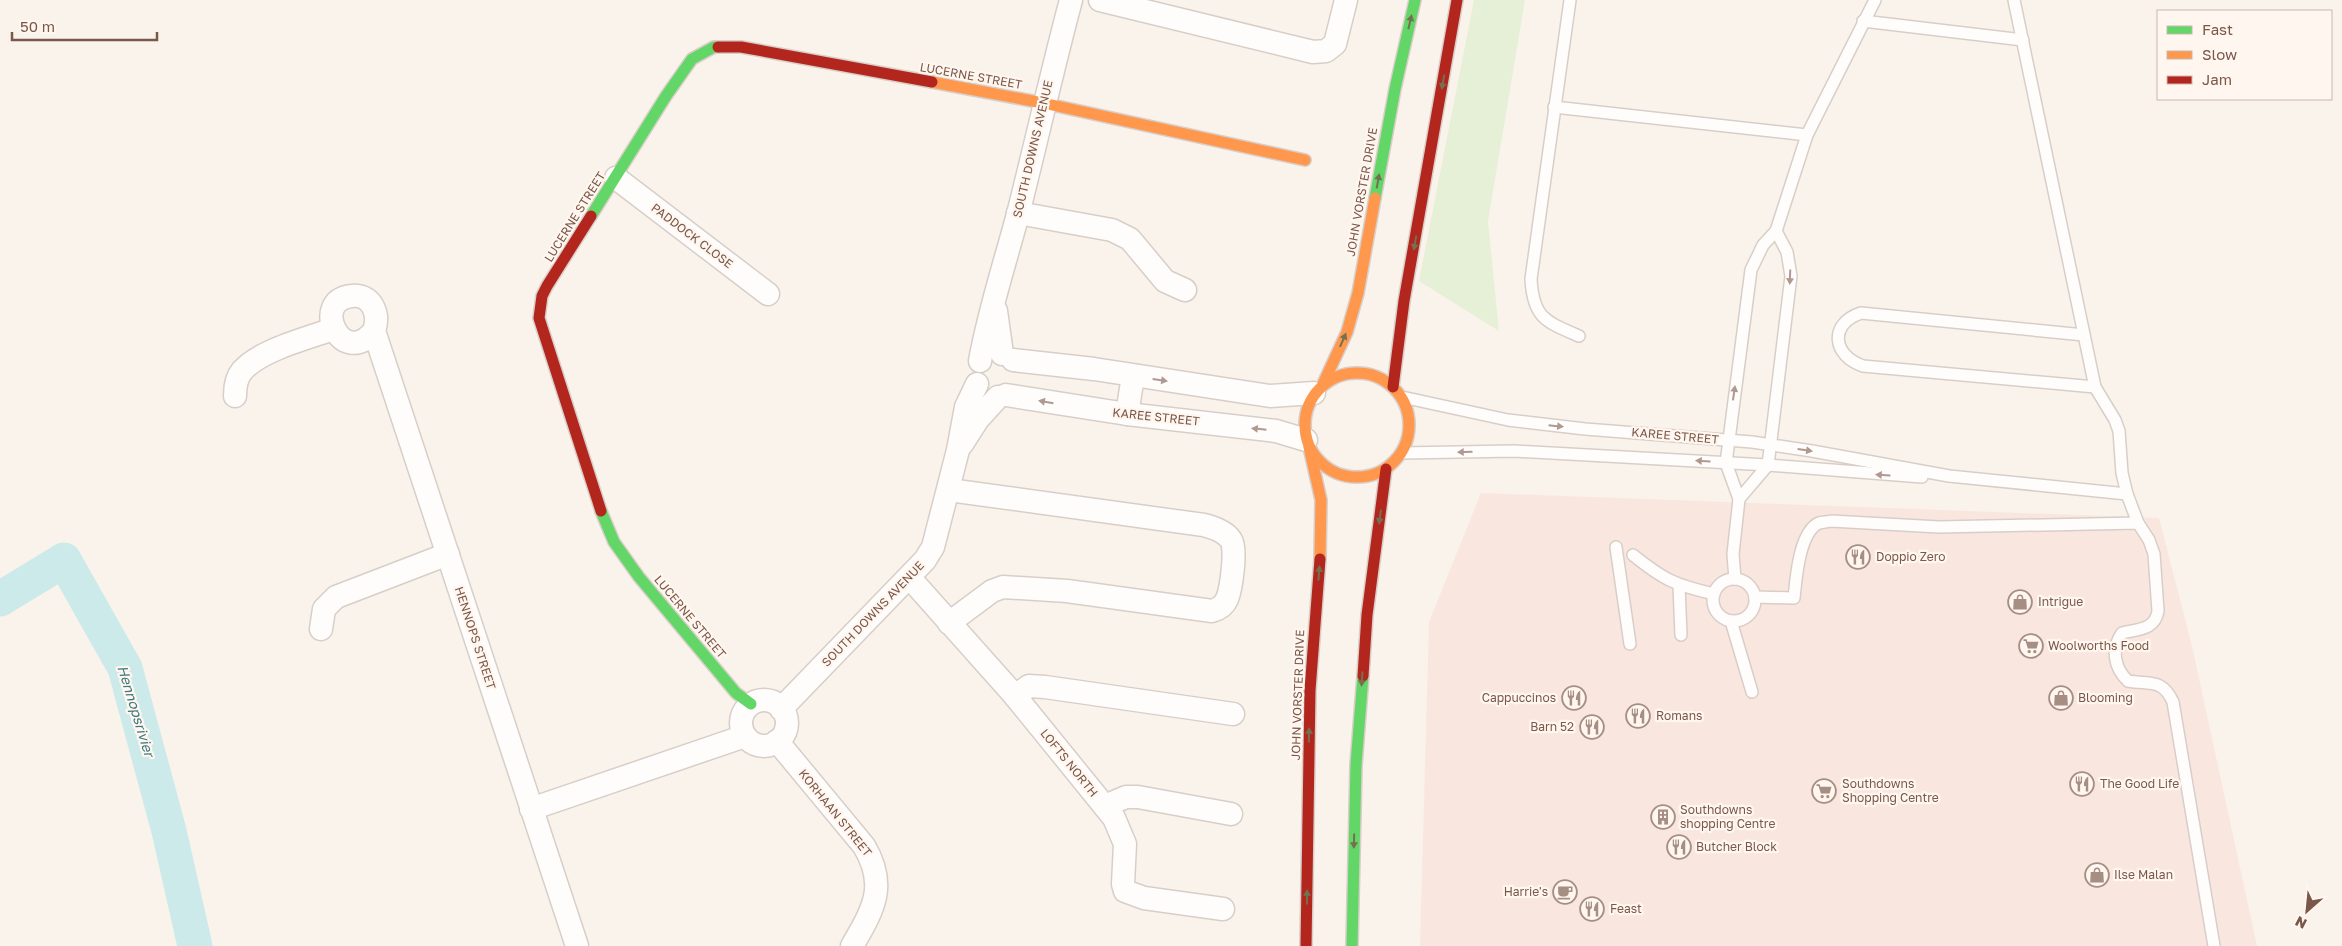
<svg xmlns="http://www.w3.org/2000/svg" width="2342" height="946" font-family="'Golos Text',sans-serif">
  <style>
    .commercial { fill: #f9e7df }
    .green { fill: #e6f0d6 }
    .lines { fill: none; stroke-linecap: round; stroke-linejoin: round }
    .river { stroke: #cceaea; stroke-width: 35 }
    .lane-casing { stroke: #d8cec8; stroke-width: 14 }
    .street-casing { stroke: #d8cec8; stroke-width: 25 }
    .fast-casing { stroke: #d9cec8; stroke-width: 14 }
    .slow-casing { stroke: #d9cec8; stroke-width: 14 }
    .jam-casing { stroke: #d9cec8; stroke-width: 14 }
    .lane { stroke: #fefdfc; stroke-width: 11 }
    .street { stroke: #fefdfc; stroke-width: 22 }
    .fast { stroke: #63d668; stroke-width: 11 }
    .slow { stroke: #ff974d; stroke-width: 11 }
    .jam { stroke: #b3261e; stroke-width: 11 }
    .oneway { fill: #75704f }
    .oneway2 { fill: #af9991 }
    .labels { text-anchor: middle; stroke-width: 4.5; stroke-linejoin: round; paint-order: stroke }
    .street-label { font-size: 12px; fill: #7a5749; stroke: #fff7ef }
    .poi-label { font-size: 12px; fill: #7a5749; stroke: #fff7ef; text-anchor: start }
    .water-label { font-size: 14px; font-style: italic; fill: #3b797f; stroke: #fff7ef }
  </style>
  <rect width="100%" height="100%" fill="#f9f3ec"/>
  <polygon class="commercial" points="1481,493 2159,518 2192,646 2257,946 1420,946 1429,622"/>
  <polygon class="green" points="1474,0 1525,0 1488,221 1499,331 1419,281"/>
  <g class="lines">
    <polyline class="river" points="0,599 64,560 125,668 169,831 195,946"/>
    <g class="lane-casing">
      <g id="lane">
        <path d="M 1570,0 L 1531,279 C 1533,318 1546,322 1579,336"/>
        <polyline points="2014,0 2095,387 2115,420 2119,431 2122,473 2127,494 2138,523"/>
        <polyline points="1863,21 2023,40"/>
        <polyline points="1554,107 1807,135"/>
        <path d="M 2084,335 L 1861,313 C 1828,324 1833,356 1863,366 L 2095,387"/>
        <polyline points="1402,397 1508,420 1585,429 1752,442 1812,451 1949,476 2127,494"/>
        <polyline points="1402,453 1514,451 1768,465 1922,477"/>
        <polyline points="1739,499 1768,465 1791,276 1787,252 1776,231"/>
        <polyline points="1616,547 1630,644"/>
        <path d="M 1633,555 C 1664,580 1675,585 1714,594"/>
        <circle cx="1734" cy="600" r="21"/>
        <polyline points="1735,579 1733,554 1739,499 1726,463 1751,270 1763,245 1776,231 1807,135 1875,0"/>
        <polyline points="1679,586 1681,635"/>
        <path d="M 1755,597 L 1794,598 C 1796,579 1799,532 1819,523 C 1822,522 1827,522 1831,521 L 1939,527 L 2138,523 L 2149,540 L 2154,554 L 2158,611 C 2155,630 2138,629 2122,633 C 2111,649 2114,668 2128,681 C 2150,685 2162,678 2173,702 L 2214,946"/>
        <polyline points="1731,621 1752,692"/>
      </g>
    </g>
    <g class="street-casing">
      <g id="street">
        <polyline points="1100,0 1313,52 1326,51 1335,44 1346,0"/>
        <polyline points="616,178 768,294"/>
        <polyline points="1018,213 1112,230 1130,239 1165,281 1185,290"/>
        <polyline points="996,311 1002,354"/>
        <path d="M 374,331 C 342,370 309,300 352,296 C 372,294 380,314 374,331 L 577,946"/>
        <polyline points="1013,360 1094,369 1270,396 1314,393"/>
        <path d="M 980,361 C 989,311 1005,263 1018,214 C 1036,143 1052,71 1071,0"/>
        <polyline points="1006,395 1127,414 1276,431 1306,440"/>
        <path d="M 235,396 C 235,387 236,378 242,371 C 260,350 308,338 333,329"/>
        <polyline points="1127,414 1133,376"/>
        <polyline points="962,444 978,419 998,397"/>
        <path d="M 949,490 L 1204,525 C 1214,528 1225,531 1231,540 C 1237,549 1231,590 1227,599 C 1224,606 1219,609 1212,611 L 1067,591 L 1003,587 L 992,591 L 949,623"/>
        <polyline points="909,577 1015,696 1114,818 1125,844 1123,884 1125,891 1144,898 1223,909"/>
        <polyline points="321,629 324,609 336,597 448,554"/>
        <polyline points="1015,696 1029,686 1045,687 1233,714"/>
        <circle cx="764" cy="723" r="23"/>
        <polyline points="781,709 925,560 933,547 958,450 966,407 977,384"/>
        <path d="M 777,741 L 864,846 C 888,886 873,910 852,946"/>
        <polyline points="1105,806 1126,797 1138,797 1231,814"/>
        <polyline points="531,809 745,736"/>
      </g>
    </g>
    <g class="fast-casing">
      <g id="fast">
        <polyline points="1375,198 1395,89 1415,0"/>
        <polyline points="591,216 666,96 692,59 714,47 718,47"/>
        <polyline points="601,511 614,542 639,577 736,693 751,704"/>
        <polyline points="1352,946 1356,765 1363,676"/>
      </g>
    </g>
    <g class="slow-casing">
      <g id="slow">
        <polyline points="932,82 1043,103 1305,160"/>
        <circle cx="1357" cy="425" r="52"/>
        <polyline points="1323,384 1347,332 1358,293 1375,198"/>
        <polyline points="1309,447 1321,500 1320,559"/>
      </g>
    </g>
    <g class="jam-casing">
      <g id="jam">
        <polyline points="718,47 741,47 932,82"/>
        <polyline points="591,216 547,286 542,296 539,318 601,511"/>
        <polyline points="1393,387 1404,301 1457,0"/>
        <polyline points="1363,676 1367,615 1386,469"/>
        <polyline points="1306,946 1310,690 1320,559"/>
      </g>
    </g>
    <use href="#lane" class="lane"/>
    <use href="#street" class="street"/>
    <use href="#fast" class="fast"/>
    <use href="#slow" class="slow"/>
    <use href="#jam" class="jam"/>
  </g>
  <defs><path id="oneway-solid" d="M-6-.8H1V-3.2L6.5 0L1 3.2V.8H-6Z" transform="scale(1.25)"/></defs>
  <g class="oneway">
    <use href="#oneway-solid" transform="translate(1410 22) rotate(-77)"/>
    <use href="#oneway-solid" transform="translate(1443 82) rotate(100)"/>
    <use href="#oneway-solid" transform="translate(1378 181) rotate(-80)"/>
    <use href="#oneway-solid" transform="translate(1415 243) rotate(100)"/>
    <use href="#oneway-solid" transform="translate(1343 340) rotate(-66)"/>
    <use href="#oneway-solid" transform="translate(1380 517) rotate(98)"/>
    <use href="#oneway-solid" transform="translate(1319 573) rotate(-86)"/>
    <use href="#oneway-solid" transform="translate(1362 679) rotate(94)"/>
    <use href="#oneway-solid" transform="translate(1309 735) rotate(-89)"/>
    <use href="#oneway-solid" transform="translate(1354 841) rotate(91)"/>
    <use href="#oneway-solid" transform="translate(1307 897) rotate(-89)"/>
  </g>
  <g class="oneway2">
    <use href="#oneway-solid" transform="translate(1790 277) rotate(92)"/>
    <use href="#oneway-solid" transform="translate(1160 380) rotate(8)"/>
    <use href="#oneway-solid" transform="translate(1734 393) rotate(-82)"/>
    <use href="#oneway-solid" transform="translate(1046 402) rotate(-170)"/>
    <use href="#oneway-solid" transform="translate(1556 426) rotate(6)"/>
    <use href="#oneway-solid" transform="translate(1259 429) rotate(-174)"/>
    <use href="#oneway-solid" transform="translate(1805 450) rotate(8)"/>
    <use href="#oneway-solid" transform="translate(1465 452) rotate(179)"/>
    <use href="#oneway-solid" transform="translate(1703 461) rotate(-177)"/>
    <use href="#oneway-solid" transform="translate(1883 475) rotate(-176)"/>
  </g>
  <defs>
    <g id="restaurant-ring" transform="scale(1.25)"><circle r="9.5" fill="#fff7ef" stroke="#a68e82" stroke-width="1.5"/><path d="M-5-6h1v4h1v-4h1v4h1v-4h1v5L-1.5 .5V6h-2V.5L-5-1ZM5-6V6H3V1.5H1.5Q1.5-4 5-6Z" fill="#a68e82"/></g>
    <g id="shop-ring" transform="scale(1.25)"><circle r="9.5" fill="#fff7ef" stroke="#a68e82" stroke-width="1.5"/><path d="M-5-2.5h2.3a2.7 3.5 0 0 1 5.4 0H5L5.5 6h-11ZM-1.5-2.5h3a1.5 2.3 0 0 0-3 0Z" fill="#a68e82"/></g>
    <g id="supermarket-ring" transform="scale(1.25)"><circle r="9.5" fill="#fff7ef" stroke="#a68e82" stroke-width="1.5"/><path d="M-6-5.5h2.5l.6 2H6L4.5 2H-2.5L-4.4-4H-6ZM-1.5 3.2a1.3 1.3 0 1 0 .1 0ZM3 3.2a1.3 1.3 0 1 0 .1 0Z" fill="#a68e82"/></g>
    <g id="building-ring" transform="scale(1.25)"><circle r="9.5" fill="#fff7ef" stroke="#a68e82" stroke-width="1.5"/><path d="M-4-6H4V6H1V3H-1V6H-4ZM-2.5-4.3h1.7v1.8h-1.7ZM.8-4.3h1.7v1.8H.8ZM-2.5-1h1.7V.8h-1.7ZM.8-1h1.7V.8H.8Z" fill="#a68e82"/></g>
    <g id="cafe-ring" transform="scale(1.25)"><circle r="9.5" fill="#fff7ef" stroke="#a68e82" stroke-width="1.5"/><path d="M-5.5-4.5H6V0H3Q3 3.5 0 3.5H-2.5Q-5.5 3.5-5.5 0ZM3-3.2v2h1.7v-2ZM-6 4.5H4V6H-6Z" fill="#a68e82"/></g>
  </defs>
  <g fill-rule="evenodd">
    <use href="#restaurant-ring" x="1858" y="557"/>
    <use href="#shop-ring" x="2020" y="602"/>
    <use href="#supermarket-ring" x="2031" y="646"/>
    <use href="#restaurant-ring" x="1574" y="698"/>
    <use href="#shop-ring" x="2061" y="698"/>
    <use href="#restaurant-ring" x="1638" y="716"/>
    <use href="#restaurant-ring" x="1592" y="727"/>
    <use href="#restaurant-ring" x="2082" y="784"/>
    <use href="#supermarket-ring" x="1824" y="791"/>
    <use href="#building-ring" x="1663" y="817"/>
    <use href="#restaurant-ring" x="1679" y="847"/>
    <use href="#shop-ring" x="2097" y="875"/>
    <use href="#cafe-ring" x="1565" y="892"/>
    <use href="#restaurant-ring" x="1592" y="909"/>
  </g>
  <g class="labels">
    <g class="street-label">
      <text transform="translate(971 76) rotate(10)" y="4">LUCERNE STREET</text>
      <text transform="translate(1033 149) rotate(-77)" y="4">SOUTH DOWNS AVENUE</text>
      <text transform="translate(1362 192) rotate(-80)" y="4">JOHN VORSTER DRIVE</text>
      <text transform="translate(575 217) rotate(-58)" y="4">LUCERNE STREET</text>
      <text transform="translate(692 236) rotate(37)" y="4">PADDOCK CLOSE</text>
      <text transform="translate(1156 417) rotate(6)" y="4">KAREE STREET</text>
      <text transform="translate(1675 436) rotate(5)" y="4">KAREE STREET</text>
      <text transform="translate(873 614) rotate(-46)" y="4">SOUTH DOWNS AVENUE</text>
      <text transform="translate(690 617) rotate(50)" y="4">LUCERNE STREET</text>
      <text transform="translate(475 638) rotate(72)" y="4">HENNOPS STREET</text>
      <text transform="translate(1298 695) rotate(-88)" y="4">JOHN VORSTER DRIVE</text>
      <text transform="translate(1069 763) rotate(51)" y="4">LOFTS NORTH</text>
      <text transform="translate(835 813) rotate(51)" y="4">KORHAAN STREET</text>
    </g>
    <g class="poi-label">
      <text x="1876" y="561">Doppio Zero</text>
      <text x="2038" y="606">Intrigue</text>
      <text x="2048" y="650">Woolworths Food</text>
      <text x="1556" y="702" text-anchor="end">Cappuccinos</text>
      <text x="2078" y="702">Blooming</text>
      <text x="1656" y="720">Romans</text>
      <text x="1574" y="731" text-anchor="end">Barn 52</text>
      <text x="1842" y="788">Southdowns<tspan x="1842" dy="14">Shopping Centre</tspan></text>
      <text x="2100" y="788">The Good Life</text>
      <text x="1680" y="814">Southdowns<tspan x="1680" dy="14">shopping Centre</tspan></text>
      <text x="1696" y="851">Butcher Block</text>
      <text x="2114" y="879">Ilse Malan</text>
      <text x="1548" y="896" text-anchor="end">Harrie's</text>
      <text x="1610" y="913">Feast</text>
    </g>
    <g class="water-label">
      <text transform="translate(136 711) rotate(73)" y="5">Hennopsrivier</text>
    </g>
  </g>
  <rect x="2157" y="10" width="175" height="90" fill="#fff7ef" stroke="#cab7ad"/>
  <rect x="2167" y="26" width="25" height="8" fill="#63d668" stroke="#cab7ad"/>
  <text x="2202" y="35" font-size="15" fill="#7a5749">Fast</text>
  <rect x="2167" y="51" width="25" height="8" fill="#ff974d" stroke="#cab7ad"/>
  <text x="2202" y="60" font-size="15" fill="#7a5749">Slow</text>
  <rect x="2167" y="76" width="25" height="8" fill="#b3261e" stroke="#cab7ad"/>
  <text x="2202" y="85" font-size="15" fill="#7a5749">Jam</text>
  <g transform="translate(2307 911) rotate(207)" stroke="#fff7ef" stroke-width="4" paint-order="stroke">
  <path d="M0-4L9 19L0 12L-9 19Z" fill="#7a5749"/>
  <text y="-8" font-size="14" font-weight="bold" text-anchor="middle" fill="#7a5749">N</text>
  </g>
  <path d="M12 32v8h145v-8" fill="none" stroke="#7a5749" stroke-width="2.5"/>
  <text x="20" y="32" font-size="15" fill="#7a5749" stroke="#fff7ef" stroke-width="4" paint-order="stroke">50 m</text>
</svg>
